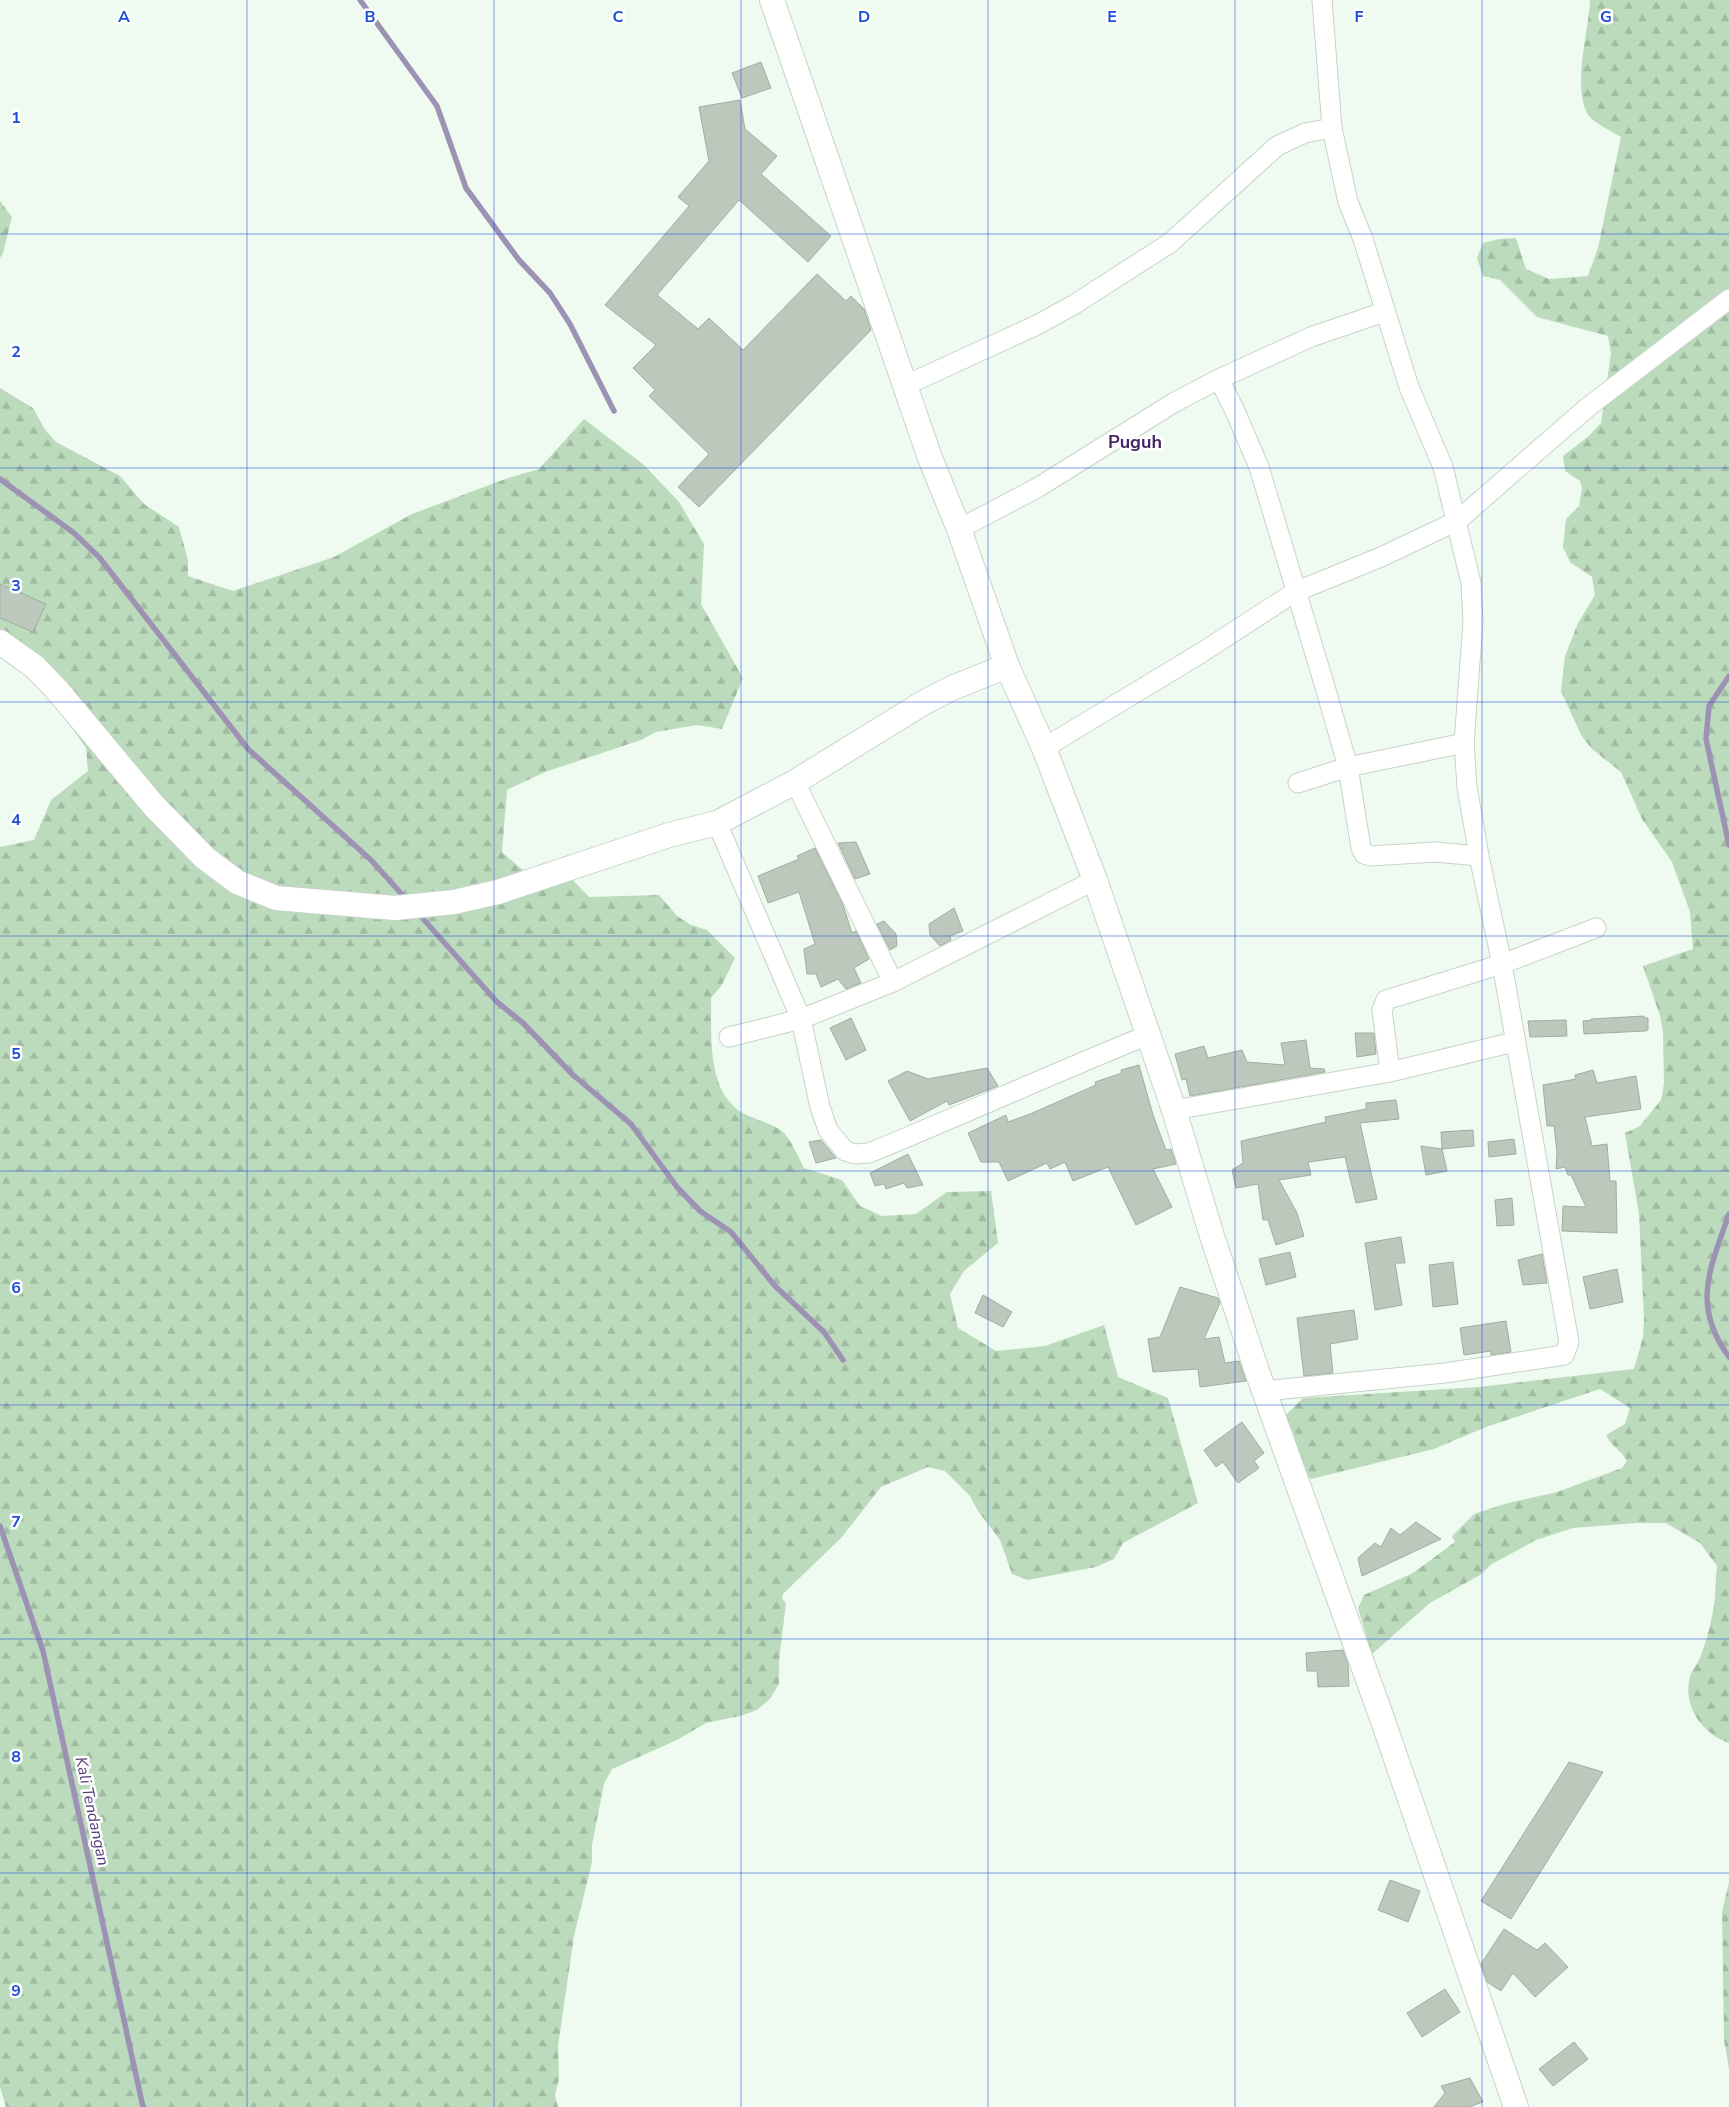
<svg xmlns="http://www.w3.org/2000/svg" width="1729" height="2107" font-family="'Nunito Sans',sans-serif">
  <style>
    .forest { fill: url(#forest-firs) }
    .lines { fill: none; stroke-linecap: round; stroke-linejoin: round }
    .stream { stroke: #9e92b4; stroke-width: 5.5 }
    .building { fill: #bdc8bd; stroke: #a2ada2 }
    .minor-casing { stroke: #c7d3c8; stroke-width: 21 }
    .tertiary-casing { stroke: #c7d3c8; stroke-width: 26 }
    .minor { stroke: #fff; stroke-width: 19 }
    .tertiary { stroke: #fff; stroke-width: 24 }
    .grid { fill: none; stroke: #1d4ed8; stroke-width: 1; stroke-opacity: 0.55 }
    .labels { text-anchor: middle; stroke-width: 5; stroke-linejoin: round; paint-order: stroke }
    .water-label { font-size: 16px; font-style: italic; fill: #563d7a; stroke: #fff }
    .quarter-label { font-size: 18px; font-weight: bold; fill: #432963; stroke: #fff }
    .grid-label { font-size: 16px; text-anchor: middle; font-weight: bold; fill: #1d4ed8; stroke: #fff; stroke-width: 5; stroke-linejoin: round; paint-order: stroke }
  </style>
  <defs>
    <pattern id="forest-firs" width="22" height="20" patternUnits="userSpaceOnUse" patternTransform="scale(1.25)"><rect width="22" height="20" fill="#bbdbbc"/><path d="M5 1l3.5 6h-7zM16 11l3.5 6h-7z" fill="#a0bba1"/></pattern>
  </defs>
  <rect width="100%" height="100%" fill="#effbf0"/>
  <g class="forest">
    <path d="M 1590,0 L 1729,0 L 1729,1743 C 1703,1734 1682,1707 1690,1677 C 1691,1671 1696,1666 1699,1660 C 1705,1646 1709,1631 1712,1616 C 1716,1600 1715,1582 1717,1566 L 1700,1543 L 1666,1523 L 1636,1523 L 1573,1528 L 1536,1540 L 1492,1564 L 1480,1575 L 1430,1603 L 1372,1654 L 1358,1608 L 1364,1595 L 1413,1573 L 1455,1542 L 1452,1536 L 1474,1514 L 1508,1503 L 1557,1492 L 1622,1468 L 1627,1461 C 1621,1450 1611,1446 1606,1435 L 1625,1424 L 1630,1408 L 1600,1389 L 1486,1427 L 1434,1449 L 1311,1479 L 1295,1462 L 1284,1417 L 1303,1398 L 1479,1387 L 1634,1369 L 1643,1337 L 1644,1319 L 1639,1214 L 1625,1133 L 1640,1126 L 1661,1100 L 1664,1084 L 1663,1032 L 1660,1016 L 1643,966 L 1693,949 L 1690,912 L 1672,862 L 1642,819 L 1621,772 L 1592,749 L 1581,735 L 1561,691 L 1565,656 L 1578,623 L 1595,595 L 1592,577 L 1570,562 L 1563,547 L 1566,519 L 1579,506 L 1582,489 L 1580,481 L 1565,471 L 1563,456 L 1589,436 L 1601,423 L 1611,353 L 1608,336 L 1537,317 L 1500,280 L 1483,276 L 1477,258 L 1483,243 L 1499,239 L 1516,238 L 1526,269 L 1549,279 L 1588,276 L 1598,248 L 1621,137 C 1613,132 1593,122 1589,116 C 1571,90 1589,31 1590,0 Z"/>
    <polygon points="0,201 12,217 3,253 0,258"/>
    <path d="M 0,388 L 33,408 L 44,428 L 56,442 L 120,476 L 144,504 L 179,527 L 188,560 L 188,576 L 233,591 L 334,557 L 412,514 L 508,478 L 539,469 L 584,419 L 644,465 L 679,502 L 704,544 L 701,604 L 743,678 L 722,729 L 697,725 L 656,732 L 641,740 L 545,772 L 507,790 L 502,852 L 526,873 L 556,862 L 589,897 L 659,895 L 677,916 L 691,925 L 707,930 L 735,958 L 722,985 L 711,998 C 712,1033 706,1085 738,1110 C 750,1119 777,1124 785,1134 C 793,1144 798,1157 804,1168 L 842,1180 L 860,1206 L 882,1216 L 916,1214 L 947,1192 L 991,1191 L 998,1243 L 964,1271 L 950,1294 L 958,1328 L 996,1351 L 1045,1346 L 1104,1325 L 1118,1377 L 1168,1398 L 1198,1503 L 1123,1543 L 1114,1559 L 1096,1567 L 1028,1580 L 1012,1574 L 1000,1540 L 978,1511 L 970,1496 L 945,1471 L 928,1467 L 881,1487 L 842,1537 L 783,1594 L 782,1599 L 786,1603 L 779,1661 L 779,1684 L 770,1699 L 757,1710 L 740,1716 L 706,1723 L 677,1740 L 612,1769 L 604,1784 L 592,1845 L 592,1862 L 574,1936 L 558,2046 L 559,2079 L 555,2095 L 558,2107 L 6,2107 L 0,2087 L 0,847 L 34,840 L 51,800 L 88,771 L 86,748 L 37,679 L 0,656 Z"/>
    <polygon points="1729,1882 1729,2069 1724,2040 1722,1912"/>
  </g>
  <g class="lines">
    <g class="stream">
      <polyline points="360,0 437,106 466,188 519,260 550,293 570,324 614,411"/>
      <polyline points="0,479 74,533 99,557 248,749 371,860 407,900"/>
      <polyline points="1729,676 1709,706 1706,739 1729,845"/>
      <polyline points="418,913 497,1002 523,1023 573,1075 631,1124 677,1187 700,1211 731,1232 775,1286 824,1332 843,1360"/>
      <path d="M 1729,1214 C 1710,1269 1691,1305 1729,1357"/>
      <polyline points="0,1526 43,1651 143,2107"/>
    </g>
  </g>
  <g class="building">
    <polygon points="761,62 771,88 742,98 732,73"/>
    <polygon points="740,100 745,129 777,156 761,174 831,236 808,262 739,200 657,295 698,329 709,318 743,350 817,274 846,301 851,296 864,309 871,330 699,507 678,487 709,454 649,396 655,390 633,368 656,345 605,305 689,206 678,197 709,161 699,107"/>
    <polygon points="0,584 46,604 33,632 0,618"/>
    <polygon points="856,842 870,874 855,879 838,843"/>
    <polygon points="815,848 843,905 852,933 856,931 869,959 854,968 861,983 846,989 838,979 821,987 816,974 807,974 804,949 815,944 799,892 768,903 758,876 799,859 797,856"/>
    <polygon points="954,908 963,931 950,936 951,940 940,946 930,935 929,924"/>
    <polygon points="884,921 896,934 897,946 890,950 877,924"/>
    <polygon points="1644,1016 1644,1018 1648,1018 1648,1030 1645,1031 1584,1034 1583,1021 1592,1020 1591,1019"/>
    <polygon points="851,1018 866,1050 846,1060 830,1028"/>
    <polygon points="1566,1020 1567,1036 1530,1037 1528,1021"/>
    <polygon points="1355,1033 1374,1033 1376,1054 1357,1057"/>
    <polygon points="1306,1040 1310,1068 1324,1069 1325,1072 1190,1096 1186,1079 1182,1080 1175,1054 1204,1046 1208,1058 1242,1050 1247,1062 1285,1065 1281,1043"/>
    <polygon points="1139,1065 1153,1115 1166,1150 1171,1149 1176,1164 1153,1169 1172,1207 1136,1225 1108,1167 1073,1181 1065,1162 1050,1169 1047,1163 1008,1181 999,1162 981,1162 968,1133 1006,1115 1008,1122 1030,1114 1096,1085 1095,1082 1122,1073 1121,1070"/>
    <polygon points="987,1068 998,1086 949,1105 947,1101 910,1121 888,1081 907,1071 928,1079"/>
    <polygon points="1593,1070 1597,1083 1636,1076 1641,1109 1585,1117 1592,1146 1607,1144 1610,1181 1616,1181 1617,1233 1562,1231 1563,1206 1586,1207 1571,1175 1568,1175 1565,1167 1556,1169 1557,1152 1554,1126 1547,1126 1543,1085 1576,1079 1575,1075"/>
    <polygon points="1396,1100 1399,1119 1360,1123 1377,1199 1356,1203 1345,1157 1308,1162 1311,1175 1279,1180 1297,1213 1304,1236 1276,1245 1268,1220 1263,1220 1258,1184 1236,1188 1232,1170 1243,1163 1241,1141 1326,1122 1325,1117 1366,1109 1366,1103"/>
    <polygon points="1473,1130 1474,1146 1442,1149 1441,1132"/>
    <polygon points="1514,1139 1516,1154 1489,1157 1488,1142"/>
    <polygon points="821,1140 836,1158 816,1163 809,1142"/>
    <polygon points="1421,1146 1442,1149 1447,1171 1426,1175"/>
    <polygon points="908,1154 923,1185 907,1188 904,1183 886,1189 884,1184 875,1186 870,1173"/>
    <polygon points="1512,1198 1514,1225 1497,1226 1495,1200"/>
    <polygon points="1401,1237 1405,1263 1395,1263 1402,1305 1375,1310 1365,1243"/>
    <polygon points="1290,1252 1296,1277 1266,1285 1259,1259"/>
    <polygon points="1542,1254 1547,1283 1523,1285 1518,1260"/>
    <polygon points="1453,1262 1458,1304 1433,1307 1429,1265"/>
    <polygon points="1617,1269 1623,1302 1590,1309 1583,1277"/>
    <polygon points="1180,1287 1218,1298 1220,1303 1204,1339 1219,1337 1225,1363 1239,1361 1246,1381 1200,1387 1198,1369 1153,1372 1148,1339 1160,1337"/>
    <polygon points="983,1295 1012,1312 1003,1327 975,1313"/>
    <polygon points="1354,1310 1358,1339 1330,1344 1333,1373 1304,1376 1297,1318"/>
    <polygon points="1506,1321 1511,1352 1491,1355 1491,1351 1464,1355 1460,1328"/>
    <polygon points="1242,1422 1264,1453 1254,1461 1259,1468 1238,1483 1223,1462 1216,1467 1204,1450"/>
    <polygon points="1416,1522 1441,1539 1362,1576 1358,1558 1375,1543 1381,1547 1391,1528 1400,1535"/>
    <polygon points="1343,1650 1348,1664 1349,1686 1318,1687 1317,1671 1307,1671 1306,1653"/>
    <polygon points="1569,1762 1603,1772 1511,1919 1481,1901"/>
    <polygon points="1390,1880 1420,1891 1408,1922 1378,1910"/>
    <polygon points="1504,1929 1537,1950 1545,1943 1568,1967 1535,1997 1513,1973 1501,1991 1487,1982 1481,1964"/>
    <polygon points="1445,1989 1460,2012 1422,2037 1407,2013"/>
    <polygon points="1574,2042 1588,2059 1553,2086 1539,2069"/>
    <polygon points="1470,2078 1483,2102 1469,2107 1434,2107 1445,2093 1441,2086"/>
  </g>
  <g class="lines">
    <g class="minor-casing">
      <g id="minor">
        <polyline points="1219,379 1235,411 1259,467 1325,687 1348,767 1361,848 1364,854 1371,856 1435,852 1479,856"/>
        <polyline points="904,386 1037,325 1075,304 1170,243 1277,146 1305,133 1332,128"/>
        <polyline points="959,529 1037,488 1175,402 1219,379 1311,337 1384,312"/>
        <polyline points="1044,748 1201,653 1295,592 1381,557 1457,521 1588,407 1729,299"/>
        <polyline points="795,782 893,982"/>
        <polyline points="1298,783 1348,767 1464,743"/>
        <path d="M 717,823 L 801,1019 L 820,1107 L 828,1130 L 845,1151 L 855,1154 L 869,1153 C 962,1115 1054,1073 1148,1035"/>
        <polyline points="729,1037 801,1019 893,982 1095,880"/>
        <polyline points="1390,1072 1382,1010 1386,1000 1502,964 1596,928"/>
        <polyline points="1174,1110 1390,1072 1514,1042"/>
        <polyline points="1264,1391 1445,1373 1564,1355 1569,1342 1502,964 1479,856 1467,787 1464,743 1473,622 1471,583 1443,467 1409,387 1363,239 1348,202 1332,128 1322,0"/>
      </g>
    </g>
    <g class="tertiary-casing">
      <g id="tertiary">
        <polyline points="772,0 930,458 959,529 1007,666 1044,748 1095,880 1174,1110 1212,1236 1258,1374 1383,1721 1516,2107"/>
        <polyline points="0,642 35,667 57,690 154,806 205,858 237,882 276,898 395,908 454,902 498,892 669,835 717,823 795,782 923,703 952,688 1007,666"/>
      </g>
    </g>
    <use href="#minor" class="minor"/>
    <use href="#tertiary" class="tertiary"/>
  </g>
  <path class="grid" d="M 247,0 L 247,2107M 494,0 L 494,2107M 741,0 L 741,2107M 988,0 L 988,2107M 1235,0 L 1235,2107M 1482,0 L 1482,2107M 0,234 L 1729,234M 0,468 L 1729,468M 0,702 L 1729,702M 0,936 L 1729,936M 0,1171 L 1729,1171M 0,1405 L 1729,1405M 0,1639 L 1729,1639M 0,1873 L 1729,1873"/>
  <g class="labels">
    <g class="water-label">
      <text transform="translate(93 1811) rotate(78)" y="6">Kali Tendangan</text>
    </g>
    <g class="quarter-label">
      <text x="1135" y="448">Puguh</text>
    </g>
  </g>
  <g class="grid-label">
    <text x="124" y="22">A</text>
    <text x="370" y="22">B</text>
    <text x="618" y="22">C</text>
    <text x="864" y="22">D</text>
    <text x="1112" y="22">E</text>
    <text x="1359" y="22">F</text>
    <text x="1606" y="22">G</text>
    <text x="16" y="123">1</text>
    <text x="16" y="357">2</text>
    <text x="16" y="591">3</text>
    <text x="16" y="825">4</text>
    <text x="16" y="1059">5</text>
    <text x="16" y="1293">6</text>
    <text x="16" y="1527">7</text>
    <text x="16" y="1762">8</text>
    <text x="16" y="1996">9</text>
  </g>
</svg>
